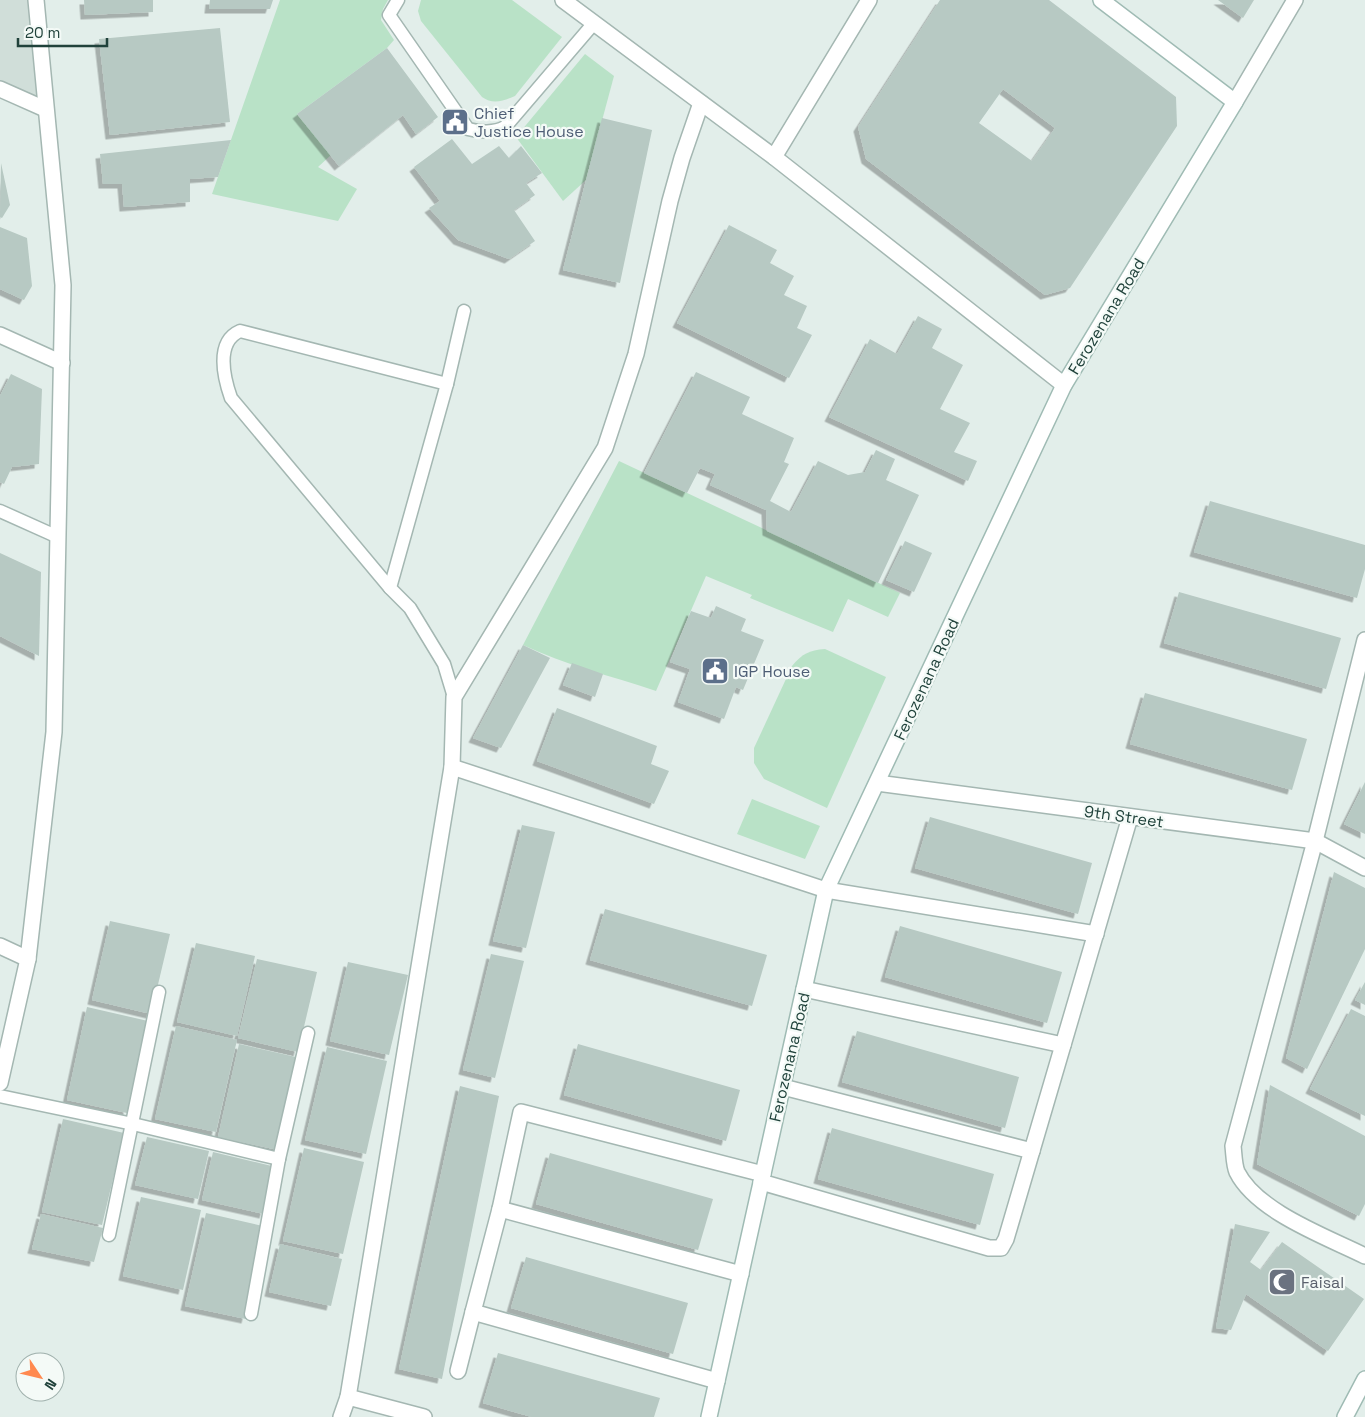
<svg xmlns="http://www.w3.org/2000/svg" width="1365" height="1417" font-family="'Space Grotesk',sans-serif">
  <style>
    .built { fill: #d0ded9 }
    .green { fill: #b9e2c7 }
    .building { fill: #b7c9c3; fill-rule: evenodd; filter: url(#shadow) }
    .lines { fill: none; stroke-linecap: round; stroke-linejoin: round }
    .lane-casing { stroke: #a4b7b2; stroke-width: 15 }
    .street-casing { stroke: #a4b7b2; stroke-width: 18 }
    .secondary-casing { stroke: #9fbbb4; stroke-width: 18 }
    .lane { stroke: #fff; stroke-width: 12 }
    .street { stroke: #fff; stroke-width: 15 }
    .secondary { stroke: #fff; stroke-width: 15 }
    .labels { text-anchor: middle; stroke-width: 4.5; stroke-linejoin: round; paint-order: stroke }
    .service-label { font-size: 16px; fill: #4e5e75; stroke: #f4faf7; text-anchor: start }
    .street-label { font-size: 16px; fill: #20423b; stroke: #f4faf7 }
    .worship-label { font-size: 16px; fill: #5b616d; stroke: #f4faf7; text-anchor: start }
  </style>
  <defs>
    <filter id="shadow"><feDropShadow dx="-4.5" dy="4.5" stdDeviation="0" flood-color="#0004"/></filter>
  </defs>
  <rect width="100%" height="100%" fill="#e2eeea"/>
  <polygon class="built" points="0,0 36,0 45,109 0,89"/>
  <g class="green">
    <polygon points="280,0 388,0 383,9 381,20 394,40 387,48 297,114 331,155 318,167 357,189 338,221 212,194"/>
    <path d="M 421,0 L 512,0 L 562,37 L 515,96 C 503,101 493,105 482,97 L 421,21 L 418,11 Z"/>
    <polygon points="585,54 614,76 586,180 563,201 516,137"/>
    <path d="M 619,461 L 900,593 L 888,617 L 848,599 L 833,632 L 750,598 L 752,595 L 706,576 L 656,691 C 612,676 565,665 523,645 Z"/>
    <path d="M 825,649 L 886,677 L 827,808 L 764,779 L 754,763 L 754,748 L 792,666 C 802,654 809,650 825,649 Z"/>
    <polygon points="752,799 820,826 805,859 737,834"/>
  </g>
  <g class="building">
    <polygon points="84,0 153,0 153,12 85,15"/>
    <polygon points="210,0 273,0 270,9 209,9"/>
    <path d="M 940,0 L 1049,0 L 1176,97 L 1177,126 L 1070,288 L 1045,295 L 866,159 L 858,127 ZM 1003,89 L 1055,128 L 1032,161 L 979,123 Z"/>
    <polygon points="1218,0 1254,0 1243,18"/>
    <polygon points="220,28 230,122 110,135 99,39"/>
    <polygon points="387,48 438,117 416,134 403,115 339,166 297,114"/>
    <polygon points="602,118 652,130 620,283 563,270"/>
    <polygon points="452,139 472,164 499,146 509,158 521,146 542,173 526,183 535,195 514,210 535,241 509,259 458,240 429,208 440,201 414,167"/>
    <polygon points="231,140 218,177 190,179 190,202 124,207 122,184 103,184 100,154"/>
    <polygon points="1,163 10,205 2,218 0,217"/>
    <polygon points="729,225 777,250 770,263 794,276 784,295 807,306 797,328 812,335 789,378 677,323"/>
    <polygon points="0,227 27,238 32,286 24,300 0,289"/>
    <polygon points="918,316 942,329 932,348 963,365 940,409 970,423 954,452 977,461 968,481 829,417 870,339 897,354"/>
    <polygon points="696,372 750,397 742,414 794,438 784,462 789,464 770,501 791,512 818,461 848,475 865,472 876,450 895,459 886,480 919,495 878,583 767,531 766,510 710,485 715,474 700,468 687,493 644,473"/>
    <polygon points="11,374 42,389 39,464 12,467 4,484 0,482 0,396"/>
    <polygon points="1210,501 1365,545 1365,569 1357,598 1194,552"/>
    <polygon points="905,541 932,553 914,592 886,580"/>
    <polygon points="0,553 41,572 39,656 0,636"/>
    <polygon points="1179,592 1341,638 1326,689 1164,643"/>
    <polygon points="716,606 746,619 741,631 764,640 743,690 736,687 724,719 678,702 690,669 670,662 691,611 711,618"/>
    <polygon points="523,645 550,658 501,748 473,738"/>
    <polygon points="572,663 603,674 595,697 563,685"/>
    <polygon points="1145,693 1307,739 1292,790 1130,744"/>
    <polygon points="557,708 657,746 651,764 669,771 654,804 537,761"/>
    <polygon points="1365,782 1365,834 1344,824"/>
    <polygon points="930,817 1092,863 1078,914 915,868"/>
    <polygon points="522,825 555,832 526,948 493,941"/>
    <polygon points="1334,872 1365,888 1365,949 1307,1069 1286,1058"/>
    <polygon points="605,909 767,955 752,1006 590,960"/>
    <polygon points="110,921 170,934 151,1014 92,1000"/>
    <polygon points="900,926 1062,972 1047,1023 885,977"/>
    <polygon points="196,943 255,956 237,1036 177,1022"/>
    <polygon points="491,954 524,961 495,1078 463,1070"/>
    <polygon points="257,959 317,972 298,1052 238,1038"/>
    <polygon points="348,962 408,975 389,1055 330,1041"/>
    <polygon points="1365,982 1365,1005 1355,1000"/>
    <polygon points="87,1007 148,1021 127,1113 67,1100"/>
    <polygon points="1351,1009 1365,1016 1365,1116 1310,1089"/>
    <polygon points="176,1026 237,1040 216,1132 155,1119"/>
    <polygon points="857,1031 1019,1077 1005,1128 842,1082"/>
    <polygon points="239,1044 300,1058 278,1150 218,1137"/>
    <polygon points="578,1044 740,1090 726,1141 564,1095"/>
    <polygon points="327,1047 387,1061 366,1154 305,1140"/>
    <polygon points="1270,1085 1365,1136 1365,1204 1359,1216 1257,1164"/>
    <polygon points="460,1086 499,1096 442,1379 399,1369"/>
    <polygon points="63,1119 124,1133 102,1225 42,1212"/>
    <polygon points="832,1128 994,1174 980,1225 818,1179"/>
    <polygon points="147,1137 209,1151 198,1199 135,1185"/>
    <polygon points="304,1148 364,1162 343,1254 283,1241"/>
    <polygon points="213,1152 276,1167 264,1214 202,1200"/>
    <polygon points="550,1153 713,1199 698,1250 536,1204"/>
    <polygon points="141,1197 201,1210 183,1290 123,1276"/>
    <polygon points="206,1213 267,1227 246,1319 185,1306"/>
    <polygon points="41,1214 103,1228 94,1262 32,1249"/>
    <polygon points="1235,1224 1270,1232 1250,1262 1261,1270 1282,1242 1364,1299 1328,1351 1246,1294 1231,1330 1216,1328"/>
    <polygon points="280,1244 342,1259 331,1306 269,1292"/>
    <polygon points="526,1257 688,1303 673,1354 511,1308"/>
    <polygon points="498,1353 660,1398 654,1417 532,1417 483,1403"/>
  </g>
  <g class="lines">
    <g class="lane-casing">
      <g id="lane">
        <path d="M 398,0 L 389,15 L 468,129 C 479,132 495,133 505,127 L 594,23"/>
        <polyline points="0,511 58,537"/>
        <path d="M 390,588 L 231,398 C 224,378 215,342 240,331 L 447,384"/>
        <polyline points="454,697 444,664 410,608 390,588 447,384 464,311"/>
        <polyline points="0,1096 133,1124 279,1159"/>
        <polyline points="109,1235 159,992"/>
        <polyline points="251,1314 279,1159 308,1033"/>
      </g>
    </g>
    <g class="street-casing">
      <g id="street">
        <polyline points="563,0 774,157 1064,385"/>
        <polyline points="0,89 45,109"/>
        <polyline points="1235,102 1295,0"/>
        <polyline points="774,157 869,0"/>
        <polyline points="0,335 62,363"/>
        <path d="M 1365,640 L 1315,841 L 1233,1146 C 1234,1154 1234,1165 1237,1172 C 1257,1212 1327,1237 1365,1256"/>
        <polyline points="452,767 826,890 1096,934"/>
        <polyline points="877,783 1315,841 1365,868"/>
        <polyline points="0,946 28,959"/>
        <polyline points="804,989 1063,1045"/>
        <polyline points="0,1083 28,959 54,732 63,285 36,0"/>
        <polyline points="783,1087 1032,1151"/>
        <polyline points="761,1182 989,1248 1001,1248 1006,1239 1130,817"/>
        <polyline points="500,1209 521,1112 763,1174"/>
        <polyline points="458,1371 473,1312"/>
        <polyline points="717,1381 473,1312 500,1209 741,1274"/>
        <polyline points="348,1397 424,1417"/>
        <polyline points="341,1417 348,1397 452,767 454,697 605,448 636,354 670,201 682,158 701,103"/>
      </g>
    </g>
    <g class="secondary-casing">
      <g id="secondary">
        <polyline points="709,1417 826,890 1064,385 1235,102 1101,0"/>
        <polyline points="1345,1417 1365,1379"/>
      </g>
    </g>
    <use href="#lane" class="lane"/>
    <use href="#street" class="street"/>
    <use href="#secondary" class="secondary"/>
  </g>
  <defs>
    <g id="civic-square" transform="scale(1.4375)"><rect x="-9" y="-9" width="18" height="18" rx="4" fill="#5c6f8a" stroke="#f4faf7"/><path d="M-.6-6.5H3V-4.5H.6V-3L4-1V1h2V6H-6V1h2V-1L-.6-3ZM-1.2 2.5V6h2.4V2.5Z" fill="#fff"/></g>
    <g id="mosque-square" transform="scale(1.4375)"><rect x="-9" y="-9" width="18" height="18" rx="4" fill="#6b7280" stroke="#f4faf7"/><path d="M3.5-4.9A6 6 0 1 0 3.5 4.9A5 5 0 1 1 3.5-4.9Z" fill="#fff"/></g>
  </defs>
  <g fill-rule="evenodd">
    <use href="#civic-square" x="455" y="122"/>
    <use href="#civic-square" x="715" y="671"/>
    <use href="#mosque-square" x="1282" y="1282"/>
  </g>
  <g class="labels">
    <g class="service-label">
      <text x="474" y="119">Chief<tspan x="474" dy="18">Justice House</tspan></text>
      <text x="734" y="677">IGP House</text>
    </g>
    <g class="street-label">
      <text transform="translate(1106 316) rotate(-59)" y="6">Ferozenana Road</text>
      <text transform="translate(926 679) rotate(-65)" y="6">Ferozenana Road</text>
      <text transform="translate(1124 816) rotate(8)" y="6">9th Street</text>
      <text transform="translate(789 1057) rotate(-77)" y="6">Ferozenana Road</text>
    </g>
    <g class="worship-label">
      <text x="1301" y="1288">Faisal</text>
    </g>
  </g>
  <g transform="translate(40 1377) rotate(125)"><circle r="24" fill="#f4faf7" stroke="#9fb0ac"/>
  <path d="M0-4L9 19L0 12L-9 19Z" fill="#ff894f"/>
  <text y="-8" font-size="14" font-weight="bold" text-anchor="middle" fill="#20423b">N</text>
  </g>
  <path d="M18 38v8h89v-8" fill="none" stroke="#20423b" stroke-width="2.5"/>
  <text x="25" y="38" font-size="15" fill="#20423b" stroke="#f4faf7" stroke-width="4" paint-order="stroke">20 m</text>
</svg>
